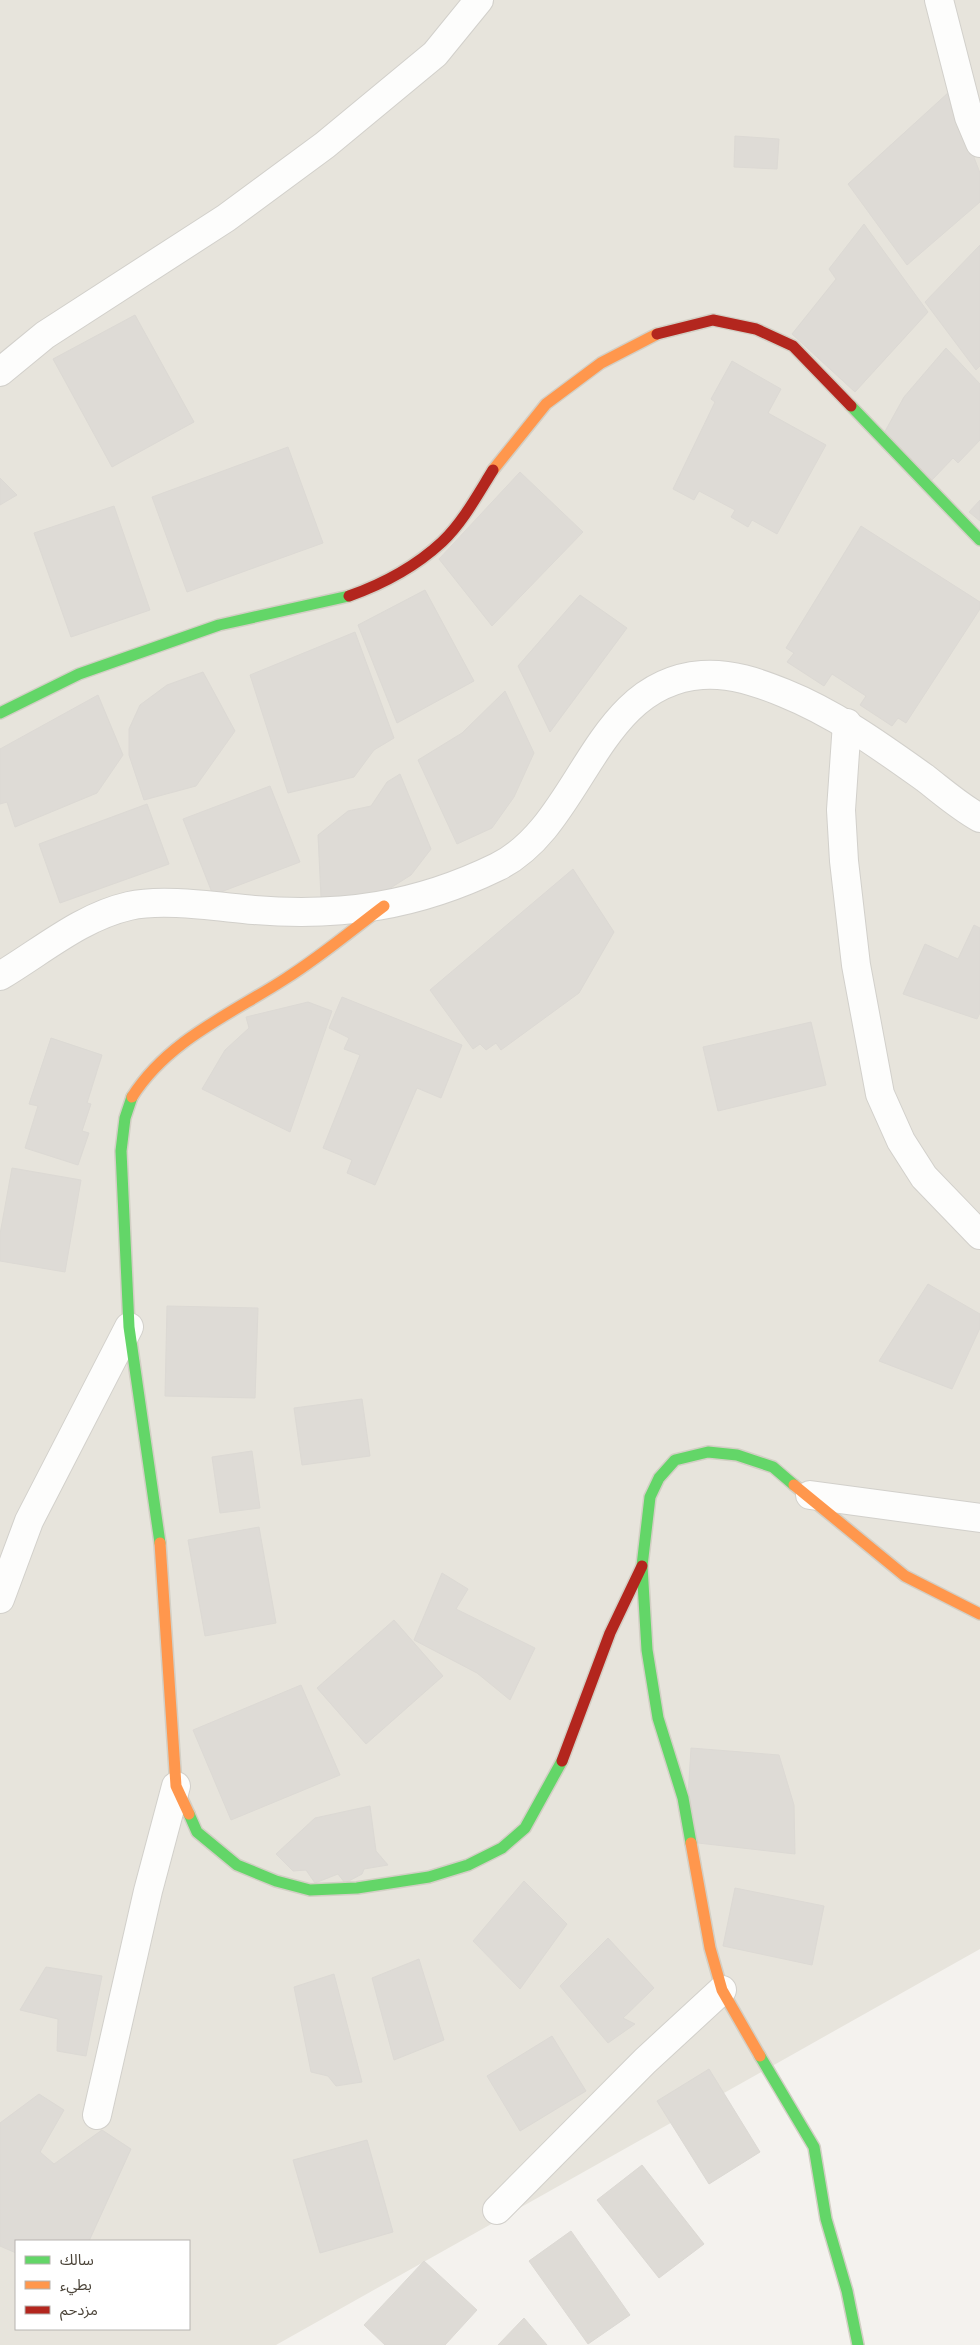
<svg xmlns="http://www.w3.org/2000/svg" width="980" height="2345" font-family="'PT Sans','Noto Sans Arabic',sans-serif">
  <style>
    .residential { fill: #e7e4dc; fill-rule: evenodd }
    .building { fill: #dedbd6; stroke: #dcd9d4 }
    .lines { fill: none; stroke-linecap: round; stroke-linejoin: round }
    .street-casing { stroke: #d2d0cb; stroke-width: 30 }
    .fast-casing { stroke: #d3cfc5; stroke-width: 14 }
    .slow-casing { stroke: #d3cfc5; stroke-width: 14 }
    .jam-casing { stroke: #d3cfc5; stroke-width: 14 }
    .street { stroke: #fdfdfc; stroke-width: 28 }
    .fast { stroke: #63d668; stroke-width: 11 }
    .slow { stroke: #ff974d; stroke-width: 11 }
    .jam { stroke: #b3261e; stroke-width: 11 }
  </style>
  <rect width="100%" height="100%" fill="#f4f2ee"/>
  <path class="residential" d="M 0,0 L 980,0 L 980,1949 L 276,2345 L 0,2345 ZM 16,2241 L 189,2241 L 189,2329 L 16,2329 Z"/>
  <g class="building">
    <polygon points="949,92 980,173 980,202 907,265 848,184"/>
    <polygon points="735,136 779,139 777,169 734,167"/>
    <polygon points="864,224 928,312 855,392 792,334 836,279 829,269"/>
    <polygon points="980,245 980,366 976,370 925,302"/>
    <polygon points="135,315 194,422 112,467 53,359"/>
    <polygon points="946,348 980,384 980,440 958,463 953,458 932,480 883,435 904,397"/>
    <polygon points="732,361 781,389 768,413 826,445 777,534 752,520 748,527 731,517 735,510 699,491 694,500 673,489 715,402 711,399"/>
    <polygon points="288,447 323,543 187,592 152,497"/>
    <polygon points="520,472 583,532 492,626 439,559"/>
    <polygon points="0,478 17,495 0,505"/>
    <polygon points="980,500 980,521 969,512"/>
    <polygon points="114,506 150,610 71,637 34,533"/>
    <polygon points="861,526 980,602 980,609 906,723 898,718 892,726 860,705 866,696 832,674 824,686 787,662 794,653 786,648"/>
    <polygon points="425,590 474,681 397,723 358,625"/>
    <polygon points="580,595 627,628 550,732 518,666"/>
    <polygon points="355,632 394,738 374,750 354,777 288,793 250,675"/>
    <polygon points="203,672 235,731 196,786 144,800 129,755 129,729 140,705 167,685"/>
    <polygon points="505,691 534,753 514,797 492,828 457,844 418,760 462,733"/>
    <polygon points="98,695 123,755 97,793 15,827 7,802 0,804 0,749"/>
    <polygon points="400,774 431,849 411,875 381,894 335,905 321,897 318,835 348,811 371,806 387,782"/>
    <polygon points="270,786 300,862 213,895 183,819"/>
    <polygon points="147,804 169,864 60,903 39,844"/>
    <polygon points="573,869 614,932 579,993 501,1050 496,1043 486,1050 480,1044 473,1049 430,990"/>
    <polygon points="974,925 980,928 980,1013 977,1019 903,994 925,944 958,959"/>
    <polygon points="342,997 462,1045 441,1098 417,1088 375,1185 347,1173 352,1160 323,1148 360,1055 344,1049 349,1038 329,1028"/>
    <polygon points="308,1002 332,1011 290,1132 202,1089 225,1050 249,1028 246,1017"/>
    <polygon points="811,1022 826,1085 718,1111 703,1047"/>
    <polygon points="51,1038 102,1055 87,1103 91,1104 82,1131 89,1133 78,1165 25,1148 38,1106 29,1104"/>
    <polygon points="12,1168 81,1180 65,1272 0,1261 0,1234"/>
    <polygon points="928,1284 980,1314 980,1328 952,1389 879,1361"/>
    <polygon points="167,1306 258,1308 255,1398 165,1396"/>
    <polygon points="362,1399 370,1456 302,1465 294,1408"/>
    <polygon points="252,1451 260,1508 220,1513 212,1457"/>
    <polygon points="259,1527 276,1623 205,1636 188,1540"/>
    <polygon points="442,1573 468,1589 456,1609 535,1648 510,1700 477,1673 414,1640"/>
    <polygon points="394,1620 443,1676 366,1744 317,1688"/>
    <polygon points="301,1685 340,1775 231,1820 193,1730"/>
    <polygon points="691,1748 779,1755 794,1805 795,1854 698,1843 688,1797"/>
    <polygon points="370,1806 376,1851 388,1865 364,1869 362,1874 345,1883 338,1874 315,1883 306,1870 293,1871 276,1854 315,1818"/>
    <polygon points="524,1881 567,1924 520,1989 473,1941"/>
    <polygon points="735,1888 824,1906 812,1965 723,1946"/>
    <polygon points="608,1938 654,1988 623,2018 635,2024 608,2043 560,1986"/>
    <polygon points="419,1959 444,2040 394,2060 372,1978"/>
    <polygon points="46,1967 102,1976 86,2056 57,2051 58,2019 20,2010"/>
    <polygon points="334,1974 362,2082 336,2086 328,2076 311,2072 294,1987"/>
    <polygon points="552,2036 586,2091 520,2131 487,2076"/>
    <polygon points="709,2069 760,2152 709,2184 657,2101"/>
    <polygon points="39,2094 64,2110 40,2152 54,2164 102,2130 131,2149 89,2241 16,2241 16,2253 0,2246 0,2123"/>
    <polygon points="367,2140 393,2232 320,2253 293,2160"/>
    <polygon points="642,2165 704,2244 659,2278 597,2200"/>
    <polygon points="571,2231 630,2315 588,2344 529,2261"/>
    <polygon points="424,2261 477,2310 445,2345 385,2345 364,2325"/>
    <polygon points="524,2318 547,2345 498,2345"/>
  </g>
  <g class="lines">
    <g class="street-casing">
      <g id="street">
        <polyline points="939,0 969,117 980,143"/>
        <polyline points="0,372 45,335 226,218 325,145 435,54 479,0"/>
        <polyline points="847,723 841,810 844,861 856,965 880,1094 901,1141 924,1177 980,1235"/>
        <path d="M 0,976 C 42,951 81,917 129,906 C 164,898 218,907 254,910 C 342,917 417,906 497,867 C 583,825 593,683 702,675 C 731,673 757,682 784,693 C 836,714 880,746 925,778 C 943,792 960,807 980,818"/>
        <polyline points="810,1495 980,1518"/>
        <polyline points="0,1599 29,1521 129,1327"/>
        <polyline points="97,2115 148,1891 176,1786"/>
        <polyline points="497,2210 645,2061 722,1990"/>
      </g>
    </g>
    <g class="fast-casing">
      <g id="fast">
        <polyline points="851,406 980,540"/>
        <polyline points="0,713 79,674 219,625 349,596"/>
        <polyline points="132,1097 125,1118 121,1151 129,1327 160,1543"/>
        <polyline points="189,1814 197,1832 237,1865 276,1881 310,1890 357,1888 429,1877 468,1865 502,1848 525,1828 562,1761"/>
        <polyline points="691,1843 683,1798 658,1718 647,1650 642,1566 650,1497 659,1478 675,1460 708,1452 737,1455 773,1467 794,1485"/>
        <polyline points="760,2056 814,2147 826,2219 847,2291 858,2345"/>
      </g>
    </g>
    <g class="slow-casing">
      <g id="slow">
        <polyline points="493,470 546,404 601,363 657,334"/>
        <path d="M 132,1097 C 168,1040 231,1014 285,979 C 320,957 351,931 384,906"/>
        <polyline points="794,1485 905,1576 980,1614"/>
        <polyline points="160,1543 176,1786 189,1814"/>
        <polyline points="691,1843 710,1948 722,1990 760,2056"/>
      </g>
    </g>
    <g class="jam-casing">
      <g id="jam">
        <polyline points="657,334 713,320 756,329 793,346 851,406"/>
        <path d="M 349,596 C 383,584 415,567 442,542 C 463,522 478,494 493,470"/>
        <polyline points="562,1761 610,1633 642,1566"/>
      </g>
    </g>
    <use href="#street" class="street"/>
    <use href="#fast" class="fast"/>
    <use href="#slow" class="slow"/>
    <use href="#jam" class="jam"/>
  </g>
  <rect x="15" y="2240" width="175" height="90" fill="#ffffff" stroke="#b7b4b0"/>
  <rect x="25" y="2256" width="25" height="8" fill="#63d668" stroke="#b7b4b0"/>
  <text x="60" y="2265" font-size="15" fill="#4b4439">سالك</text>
  <rect x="25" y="2281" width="25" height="8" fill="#ff974d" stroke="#b7b4b0"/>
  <text x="60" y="2290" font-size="15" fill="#4b4439">بطيء</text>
  <rect x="25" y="2306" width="25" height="8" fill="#b3261e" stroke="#b7b4b0"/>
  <text x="60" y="2315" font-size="15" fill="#4b4439">مزدحم</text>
</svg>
